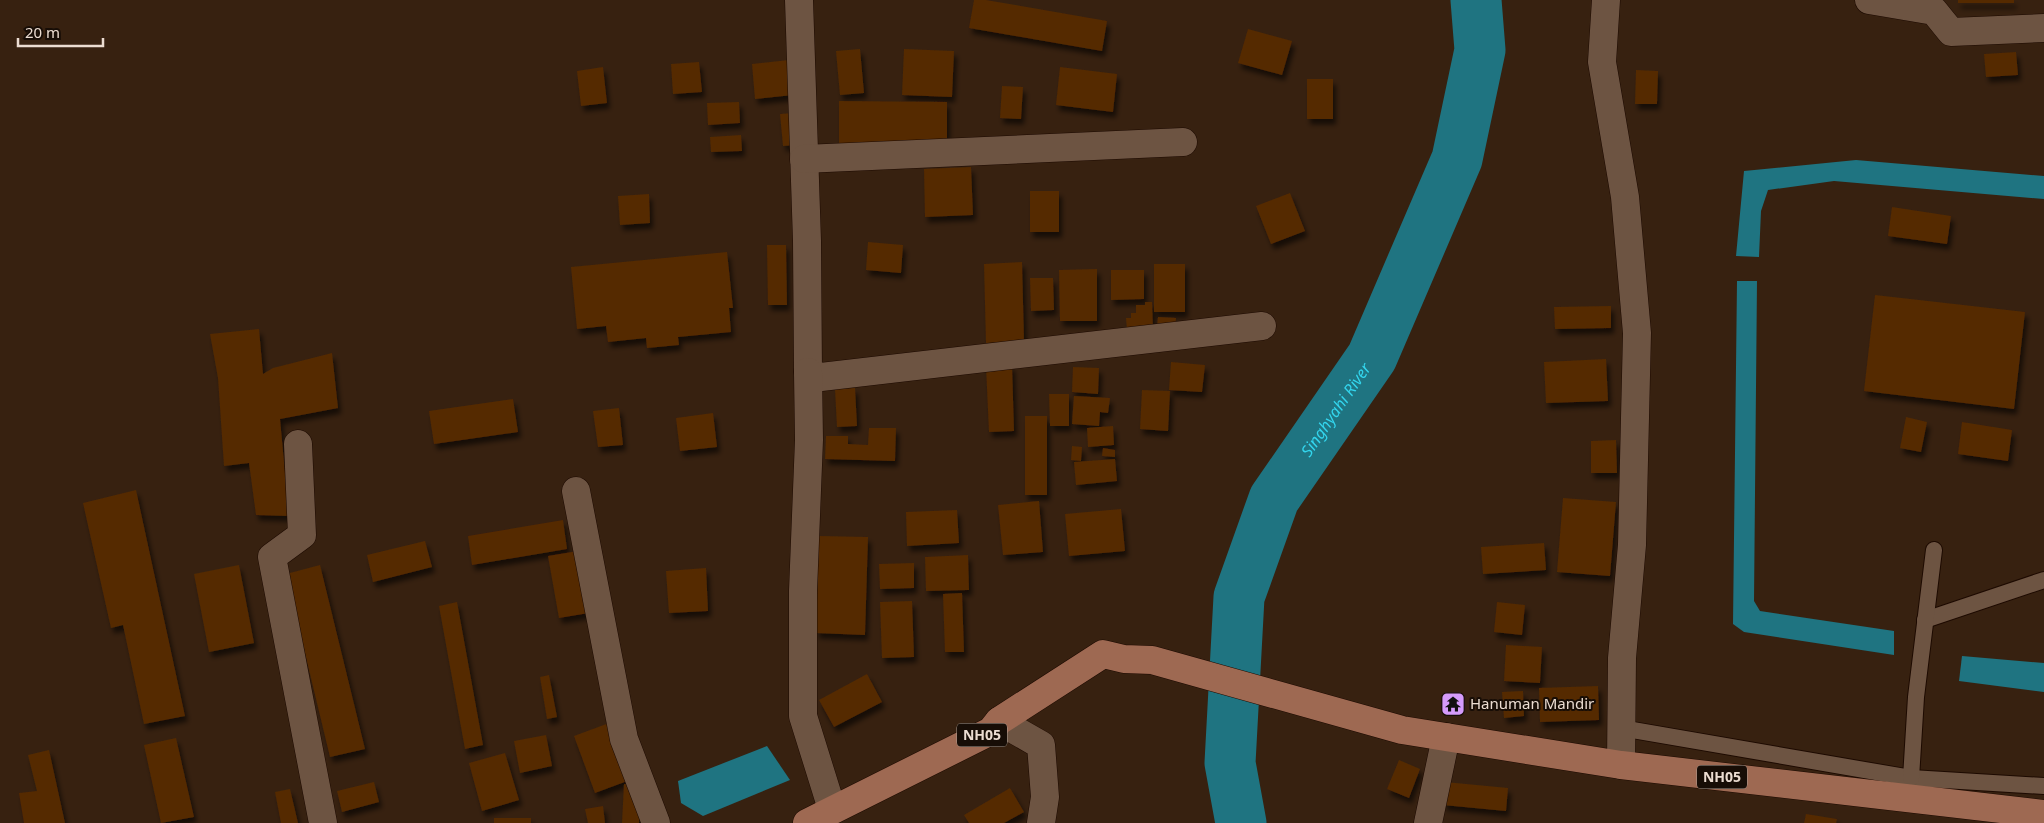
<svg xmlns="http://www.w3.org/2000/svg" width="2044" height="823" font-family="'Noto Sans',sans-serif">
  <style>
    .water { fill: #1f7481 }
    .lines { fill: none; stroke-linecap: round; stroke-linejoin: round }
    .river { stroke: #1f7481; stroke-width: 51 }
    .building { fill: #542a01; filter: url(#shadow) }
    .lane-casing { stroke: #1d0a00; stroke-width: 18 }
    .street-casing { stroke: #1d0a00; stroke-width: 29 }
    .primary-casing { stroke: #1d0a00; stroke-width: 29 }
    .lane { stroke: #6d5442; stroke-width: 16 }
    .street { stroke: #6d5442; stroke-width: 28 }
    .primary { stroke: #9e6952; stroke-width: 28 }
    .labels { text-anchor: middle; stroke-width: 4; stroke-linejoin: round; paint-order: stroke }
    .shield { fill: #170d06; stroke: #ab9e94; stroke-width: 1 }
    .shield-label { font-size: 14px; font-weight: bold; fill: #ebdcd1 }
    .poi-label { font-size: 15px; fill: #ebdcd1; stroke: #170d06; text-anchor: start }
    .water-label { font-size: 16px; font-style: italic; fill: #33d5ed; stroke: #170d06 }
  </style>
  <defs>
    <filter id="shadow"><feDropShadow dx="3" dy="5.5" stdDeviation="2.5" flood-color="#0009"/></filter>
  </defs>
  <rect width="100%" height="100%" fill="#372110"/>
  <g class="water">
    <polygon points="1856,160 2044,176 2044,199 1834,181 1768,190 1761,211 1759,257 1736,256 1744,171"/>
    <polygon points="1737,281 1757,281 1754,601 1760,611 1894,631 1894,655 1744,632 1733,624"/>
    <polygon points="1962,656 2044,663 2044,692 1959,681"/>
    <polygon points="767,746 790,780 703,816 681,803 678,781"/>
  </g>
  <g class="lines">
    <path class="river" id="s1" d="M 1241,823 L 1230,763 L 1239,597 L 1274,499 L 1372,357 L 1457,159 L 1480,50 L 1476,0"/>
  </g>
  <g class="building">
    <polygon points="974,0 986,0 1107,21 1102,51 969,28"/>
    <rect x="1958" y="0" width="56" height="3"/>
    <polygon points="1248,29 1292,41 1282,75 1238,63"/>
    <polygon points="860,49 864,93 840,95 836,51"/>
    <polygon points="904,49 954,51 952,97 902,95"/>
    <polygon points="2016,52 2018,75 1986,77 1984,54"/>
    <polygon points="789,60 793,95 755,99 752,64"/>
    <polygon points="699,62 702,92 673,94 671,64"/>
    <polygon points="603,67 607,103 581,106 577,71"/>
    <polygon points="1060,67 1117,74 1113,112 1056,105"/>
    <polygon points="1636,70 1658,71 1657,104 1635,104"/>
    <rect x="1307" y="79" width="26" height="40"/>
    <polygon points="1002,86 1023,87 1021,119 1000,118"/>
    <polygon points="839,101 947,102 947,145 839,144"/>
    <polygon points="739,102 740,123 708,125 707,103"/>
    <polygon points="793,113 796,145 783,146 780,114"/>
    <polygon points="741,135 742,151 711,152 710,137"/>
    <polygon points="971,167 973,215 925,217 924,169"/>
    <rect x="1030" y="191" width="29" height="41"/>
    <polygon points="1290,193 1305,231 1271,244 1256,206"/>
    <polygon points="649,194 650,223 620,225 618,196"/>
    <polygon points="1892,207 1951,216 1947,244 1888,236"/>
    <polygon points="868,242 903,245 901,273 866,270"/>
    <polygon points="767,245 786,245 787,305 768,305"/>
    <polygon points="727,252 733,308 729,308 731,332 678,337 679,345 647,348 646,338 608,342 606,326 577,329 571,267"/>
    <polygon points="1022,262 1024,341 986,343 984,264"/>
    <rect x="1154" y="264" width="31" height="48"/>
    <polygon points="1097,269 1097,321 1060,321 1059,270"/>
    <polygon points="1111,270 1144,270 1144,299 1111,300"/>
    <polygon points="1030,278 1053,278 1054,310 1031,311"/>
    <polygon points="1875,295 2025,312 2014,409 1864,391"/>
    <polygon points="1145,302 1152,302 1153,329 1127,330 1126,318 1131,318 1131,313 1136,313 1136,305 1145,305"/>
    <polygon points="1611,306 1611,328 1555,329 1554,307"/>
    <polygon points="1158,317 1176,318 1175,330 1157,328"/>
    <polygon points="259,329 263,374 273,368 332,353 338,408 280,419 289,516 256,515 249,463 224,466 218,378 210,334"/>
    <polygon points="1606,359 1608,401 1546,403 1544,362"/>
    <polygon points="1171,362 1205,365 1202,392 1169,390"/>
    <polygon points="1012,365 1014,431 989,432 986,366"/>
    <polygon points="1073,367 1099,368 1098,394 1072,392"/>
    <polygon points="855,388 857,426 837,427 835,389"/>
    <polygon points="1142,390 1170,391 1168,431 1140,429"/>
    <polygon points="1049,394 1069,394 1069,426 1050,426"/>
    <polygon points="1074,396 1110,398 1108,413 1100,412 1099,426 1072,424"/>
    <polygon points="513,399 518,432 434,444 429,411"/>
    <polygon points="619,408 623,445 598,447 593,411"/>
    <polygon points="713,413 717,447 680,451 676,418"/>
    <rect x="1025" y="416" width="22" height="79"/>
    <polygon points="1906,417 1927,422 1921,452 1900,448"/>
    <polygon points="1962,422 2012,430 2008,461 1958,454"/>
    <polygon points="1113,426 1114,445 1088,447 1087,428"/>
    <polygon points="869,428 896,428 895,461 825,459 826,436 848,436 848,444 868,445"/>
    <polygon points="1616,440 1617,473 1591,473 1591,441"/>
    <polygon points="1072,446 1082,447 1081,461 1071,460"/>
    <polygon points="1103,448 1115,450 1115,457 1102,456"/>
    <polygon points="1115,459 1117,481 1076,485 1074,462"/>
    <polygon points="136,490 185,716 144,724 123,625 111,628 83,503"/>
    <polygon points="1563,498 1616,502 1610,576 1557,572"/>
    <polygon points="1039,501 1043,552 1003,555 998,505"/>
    <polygon points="1121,509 1125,551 1069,556 1065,514"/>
    <polygon points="957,510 959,543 907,546 906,512"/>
    <polygon points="563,520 567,549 472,565 468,536"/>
    <polygon points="819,536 868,537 865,635 816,633"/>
    <polygon points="425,541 432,567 373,582 367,555"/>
    <polygon points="1544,543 1546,570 1483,574 1481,547"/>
    <polygon points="578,551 589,613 559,618 548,556"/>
    <polygon points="968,555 969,590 926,591 925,557"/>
    <polygon points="914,563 914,588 880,589 879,564"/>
    <polygon points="239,565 254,643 209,652 194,574"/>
    <polygon points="320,565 365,749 330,757 286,574"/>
    <polygon points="706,568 708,611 669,613 666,571"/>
    <polygon points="962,593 964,652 945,652 943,594"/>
    <polygon points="912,601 914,657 882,658 880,602"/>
    <polygon points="457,602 483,745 465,749 439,606"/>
    <polygon points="1497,602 1525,605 1522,635 1494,632"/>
    <polygon points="1506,645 1542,647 1540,683 1504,681"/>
    <polygon points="867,674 882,702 834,727 819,700"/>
    <polygon points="549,675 557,717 547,719 540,677"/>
    <polygon points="1598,686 1599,720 1540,722 1539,688"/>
    <polygon points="1523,691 1524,716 1504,718 1502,692"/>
    <polygon points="609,723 630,780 595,793 574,736"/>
    <polygon points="546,735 552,766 520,773 514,741"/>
    <polygon points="176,738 194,817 161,823 144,745"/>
    <polygon points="49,750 65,823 24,823 19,793 37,791 28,755"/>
    <polygon points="505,753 519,800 482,811 469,763"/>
    <polygon points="1399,760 1420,769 1409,798 1387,789"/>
    <polygon points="374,782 379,802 342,812 337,791"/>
    <polygon points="1445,782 1508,788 1506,811 1443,805"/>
    <polygon points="624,784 641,784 639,823 622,823"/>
    <polygon points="1010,788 1024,812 1004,823 969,823 964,815"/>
    <polygon points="290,789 298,823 281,823 275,792"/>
    <polygon points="603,806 605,823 588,823 585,809"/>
    <polygon points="1806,814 1837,819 1836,823 1804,823"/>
    <rect x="494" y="818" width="37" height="5"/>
  </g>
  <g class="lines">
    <g class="lane-casing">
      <g id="lane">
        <polyline points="1925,620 2044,580"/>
        <polyline points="1621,728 1911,778 2044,786"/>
        <polyline points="1911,778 1916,697 1934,550"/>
      </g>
    </g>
    <g class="street-casing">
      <g id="street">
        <polyline points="799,0 807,241 808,372 821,377 1262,326"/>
        <polyline points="1606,0 1602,62 1625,197 1637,333 1632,545 1622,658 1621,765"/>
        <polyline points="1869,0 1934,11 1951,32 2044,28"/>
        <polyline points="804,159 1183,142"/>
        <polyline points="808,372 809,440 803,591 803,716 832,809"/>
        <polyline points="298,444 302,535 272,557 323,823"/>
        <polyline points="576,491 624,739 656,823"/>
        <polyline points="999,721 1041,745 1045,797 1041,823"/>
        <polyline points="1428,823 1446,737"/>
      </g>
    </g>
    <g class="primary-casing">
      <polyline id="primary" points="807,823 991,731 999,721 1103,654 1124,659 1152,660 1402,730 1621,765 2044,814"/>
    </g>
    <use href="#lane" class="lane"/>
    <use href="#street" class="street"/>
    <use href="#primary" class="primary"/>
  </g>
  <defs>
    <g id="temple-square" transform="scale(1.25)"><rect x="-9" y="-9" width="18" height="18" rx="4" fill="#d59bfb" stroke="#170d06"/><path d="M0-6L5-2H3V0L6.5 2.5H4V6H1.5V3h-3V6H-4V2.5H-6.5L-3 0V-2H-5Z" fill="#111"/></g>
  </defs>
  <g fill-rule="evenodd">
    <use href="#temple-square" x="1453" y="704"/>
  </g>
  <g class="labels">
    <g class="shield">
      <rect x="957" y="723.5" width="50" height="23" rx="4"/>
      <rect x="1697" y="765.5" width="50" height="23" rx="4"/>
    </g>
    <g class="shield-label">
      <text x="982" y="740">NH05</text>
      <text x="1722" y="782">NH05</text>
    </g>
    <g class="poi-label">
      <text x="1470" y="709">Hanuman Mandir</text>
    </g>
    <g class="water-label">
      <text dy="6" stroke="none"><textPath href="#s1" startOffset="440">Singhyahi River</textPath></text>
    </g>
  </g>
  <path d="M18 38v8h85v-8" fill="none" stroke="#ebdcd1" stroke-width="2.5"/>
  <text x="25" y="38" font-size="15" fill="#ebdcd1" stroke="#170d06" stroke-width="4" paint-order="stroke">20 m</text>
</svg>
